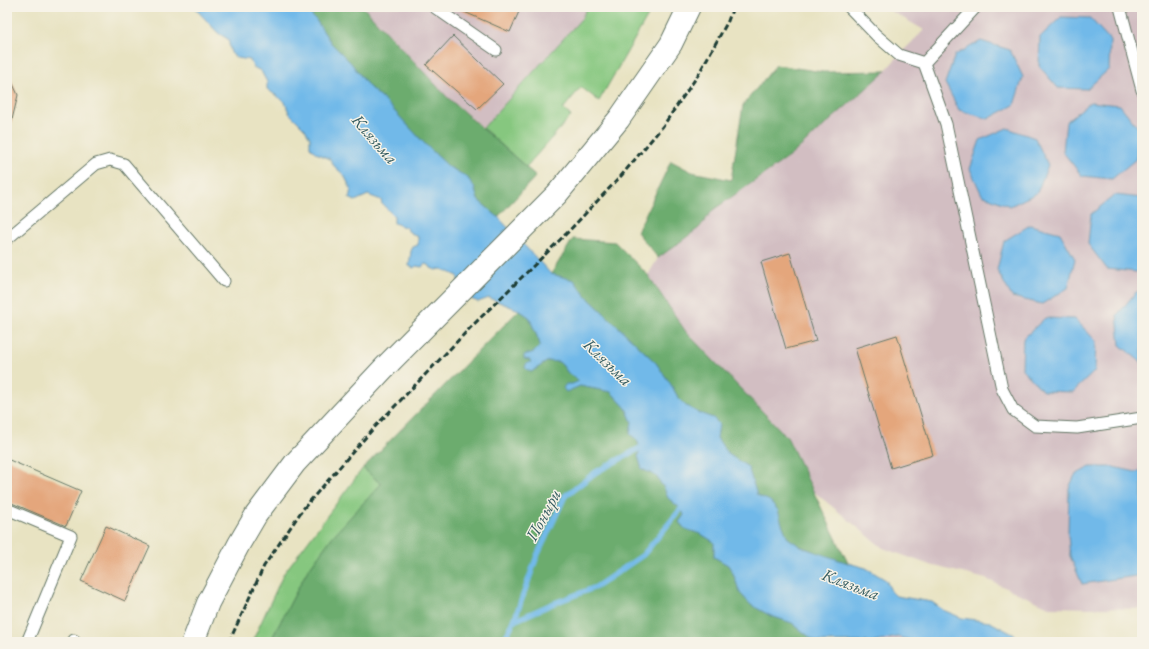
<svg xmlns="http://www.w3.org/2000/svg" width="1149" height="649" font-family="'EB Garamond',serif">
  <style>
    .industrial { fill: #d2bec2 }
    .green { fill: #86c77f; stroke: #52825a }
    .forest { fill: #6cac6e; stroke: #467451 }
    .water { fill: #71b9e9; stroke: #487b8e }
    .lines { fill: none; stroke-linecap: round; stroke-linejoin: round }
    .stream { stroke: #71b9e9; stroke-width: 5.5 }
    .building { fill: #e4a67b }
    .service-casing { stroke: #657766; stroke-width: 13 }
    .tertiary-casing { stroke: #657766; stroke-width: 24 }
    .service { stroke: #fff; stroke-width: 11 }
    .tertiary { stroke: #fff; stroke-width: 22 }
    .rail { stroke: #1f3d34; stroke-width: 3; stroke-dasharray: 6 3; stroke-linecap: butt }
    .labels { text-anchor: middle; stroke-width: 3; stroke-linejoin: round; paint-order: stroke }
    .water-label { font-size: 17px; font-style: italic; fill: #345c61; stroke: #f7f3e8 }
  </style>
  <rect width="100%" height="100%" fill="#f7f3e8"/>
  <filter id="ink" filterUnits="userSpaceOnUse"><feTurbulence type="fractalNoise" baseFrequency=".025" numOctaves="2"/><feDisplacementMap in="SourceGraphic" scale="8" xChannelSelector="R" yChannelSelector="G"/><feConvolveMatrix kernelMatrix="1 2 1 2 8 2 1 2 1" color-interpolation-filters="sRGB"/></filter>
  <filter id="wash" filterUnits="userSpaceOnUse"><feTurbulence type="fractalNoise" baseFrequency=".012" numOctaves="4" result="noise"/><feDisplacementMap in="SourceGraphic" scale="16" xChannelSelector="R" yChannelSelector="G"/><feGaussianBlur stdDeviation="0.9" result="paint"/><feColorMatrix in="noise" values="0 0 0 0 0 0 0 0 0 0 0 0 0 0 0 0 0 1.4 0 .05"/><feComposite in="paint" operator="in"/></filter>
  <g filter="url(#wash)">
    <rect width="100%" height="100%" fill="#e8e3c2"/>
    <g class="industrial">
      <polygon points="363,7 587,7 582,18 483,128 447,97"/>
      <polygon points="884,7 1142,7 1142,609 1049,607 986,579 930,565 883,548 813,491 787,437 686,332 648,275 658,258 699,228 713,210 790,156 885,71 899,55 924,30"/>
      <polygon points="897,637 919,642 876,642"/>
    </g>
    <g class="green">
      <polygon points="587,7 653,7 599,101 581,87 563,109 571,116 526,167 483,128 582,18"/>
      <polygon points="363,468 381,484 333,536 306,573 270,642 252,642 284,573"/>
    </g>
    <g class="forest">
      <polygon points="301,7 363,7 447,97 536,176 498,217 478,200 474,187 467,177 449,167 425,144 386,102 369,87 351,63 331,43 316,20 305,9"/>
      <polygon points="776,65 823,72 886,71 790,156 713,210 699,228 658,258 637,232 671,161 692,172 731,180 743,105"/>
      <path d="M 573,239 L 615,242 L 648,275 L 686,332 L 787,437 L 848,563 C 834,558 797,548 788,538 C 786,536 785,532 784,529 C 775,509 781,505 757,496 L 748,467 L 728,454 L 717,438 L 719,424 L 713,418 L 699,413 L 686,406 L 679,399 L 670,383 L 656,363 L 585,295 L 574,280 L 551,274 Z"/>
      <path d="M 519,310 L 529,317 L 539,341 L 540,346 L 534,352 L 530,360 L 532,363 L 531,372 L 548,361 L 559,362 C 563,365 565,370 568,373 C 571,376 576,378 579,381 L 572,384 L 566,392 L 580,386 L 611,392 L 626,408 L 632,422 L 630,434 L 637,440 L 640,448 L 638,456 L 642,469 L 656,476 L 664,488 L 668,498 L 681,509 L 684,515 L 679,522 L 685,529 L 701,534 L 714,542 L 714,557 L 728,565 L 733,573 L 740,593 L 751,605 L 771,616 L 792,623 L 812,639 L 818,642 L 270,642 L 306,573 L 333,536 L 381,484 L 363,468 Z"/>
    </g>
    <g class="water">
      <path d="M 194,7 L 301,7 L 305,9 L 316,20 L 331,43 L 351,63 L 369,87 L 386,102 L 425,144 L 449,167 L 467,177 L 474,187 L 478,200 L 498,217 L 551,274 L 574,280 L 585,295 L 656,363 L 670,383 L 679,399 L 686,406 L 699,413 L 713,418 L 719,424 L 717,438 L 728,454 L 748,467 L 757,495 L 770,501 L 778,510 L 782,524 L 788,538 L 801,547 L 848,563 L 866,568 L 886,580 L 891,591 L 896,596 L 932,602 L 943,610 L 962,618 L 990,622 L 1024,640 L 1031,642 L 919,642 L 897,637 L 876,642 L 818,642 L 812,639 L 792,623 L 771,616 L 751,605 L 740,593 L 733,573 L 728,565 L 714,557 L 714,542 L 701,534 L 685,529 L 679,522 L 684,515 L 681,509 L 668,498 L 664,488 L 656,476 L 642,469 L 638,456 L 640,448 L 637,440 L 630,434 L 632,422 L 626,408 L 611,392 L 580,386 L 566,392 L 563,388 L 566,384 L 572,384 L 579,381 C 576,378 571,376 568,373 C 565,369 563,365 559,362 L 548,361 L 531,372 L 525,368 L 526,364 L 531,362 L 530,360 L 524,359 L 524,355 L 534,352 L 540,346 L 539,341 L 529,317 L 519,310 L 489,298 L 478,302 L 471,299 L 474,287 L 458,281 L 458,276 L 442,269 L 436,270 L 431,268 L 429,265 L 425,264 L 422,267 L 416,266 L 414,268 L 409,266 L 411,251 L 413,247 L 418,245 L 418,237 L 408,231 L 407,228 L 394,223 L 394,216 L 382,204 L 381,200 L 368,195 L 355,201 L 349,198 L 351,189 L 344,175 L 334,166 L 330,159 L 316,153 L 310,147 L 310,138 L 305,129 L 289,113 L 285,102 L 267,89 L 267,82 L 261,71 L 253,67 L 250,60 L 237,58 L 231,53 L 228,39 L 218,33 Z"/>
      <polygon points="1061,17 1090,18 1110,40 1109,69 1087,89 1058,88 1039,66 1040,37"/>
      <polygon points="981,41 1010,50 1023,77 1014,105 988,119 959,110 945,83 955,55"/>
      <polygon points="1090,102 1120,105 1139,129 1136,159 1112,179 1082,176 1063,152 1066,122"/>
      <polygon points="1007,128 1035,138 1048,165 1037,193 1010,206 982,195 970,169 980,140"/>
      <polygon points="1115,195 1142,198 1142,268 1137,272 1107,269 1088,244 1091,214"/>
      <polygon points="1030,225 1060,233 1075,259 1068,288 1042,304 1012,297 997,270 1004,241"/>
      <polygon points="1142,291 1142,363 1120,345 1117,315 1136,292"/>
      <polygon points="1045,318 1075,319 1096,341 1095,371 1073,392 1043,391 1022,369 1023,339"/>
      <polygon points="1090,467 1113,467 1136,472 1142,470 1142,575 1082,584 1070,556 1068,535 1069,488 1075,475"/>
    </g>
    <g class="lines">
      <g class="stream">
        <polyline points="514,621 537,556 565,496 596,472 640,448 646,444"/>
        <polyline points="503,642 514,621 552,604 596,587 643,555 685,504"/>
      </g>
    </g>
    <g id="blocks">
      <g class="building">
        <polygon points="453,7 521,7 510,32"/>
        <polygon points="453,36 503,84 477,109 426,65"/>
        <polygon points="7,71 18,95 8,136 7,137"/>
        <polygon points="790,253 816,341 786,349 761,262"/>
        <polygon points="897,335 933,455 891,468 855,348"/>
        <polygon points="7,459 81,491 66,526 7,501"/>
        <polygon points="106,526 150,546 125,601 81,581"/>
      </g>
    </g>
  </g>
  <g filter="url(#ink)">
    <use href="#blocks" fill-opacity="0" stroke="#657766" stroke-width="1"/>
    <g class="lines">
      <g class="service-casing">
        <g id="service">
          <polyline points="434,7 496,50"/>
          <polyline points="849,7 876,35 899,55 924,63 946,124 1002,389 1013,410 1035,426 1077,428 1142,418"/>
          <polyline points="1120,7 1142,90"/>
          <polyline points="924,63 976,7"/>
          <polyline points="7,239 96,164 110,160 124,164 224,281"/>
          <polyline points="7,509 71,536 27,642"/>
          <polyline points="73,642 74,640"/>
        </g>
      </g>
      <g class="tertiary-casing">
        <polyline id="tertiary" points="193,642 208,603 239,544 256,515 295,463 384,368 557,194 619,119 671,44 689,7"/>
      </g>
      <use href="#service" class="service"/>
      <use href="#tertiary" class="tertiary"/>
      <polyline class="rail" points="229,642 264,566 303,509 372,430 471,327 567,233 621,176 663,126 698,75 728,21 733,7"/>
    </g>
  </g>
  <g class="labels">
    <g class="water-label">
      <text transform="translate(375 139) rotate(49)" y="6">Клязьма</text>
      <text transform="translate(608 362) rotate(44)" y="6">Клязьма</text>
      <text transform="translate(543 515) rotate(-62)" y="6">Поныри</text>
      <text transform="translate(851 584) rotate(21)" y="6">Клязьма</text>
    </g>
  </g>
  <rect width="1149" height="649" fill="none" stroke="#f7f3e8" stroke-width="24"/>
</svg>
